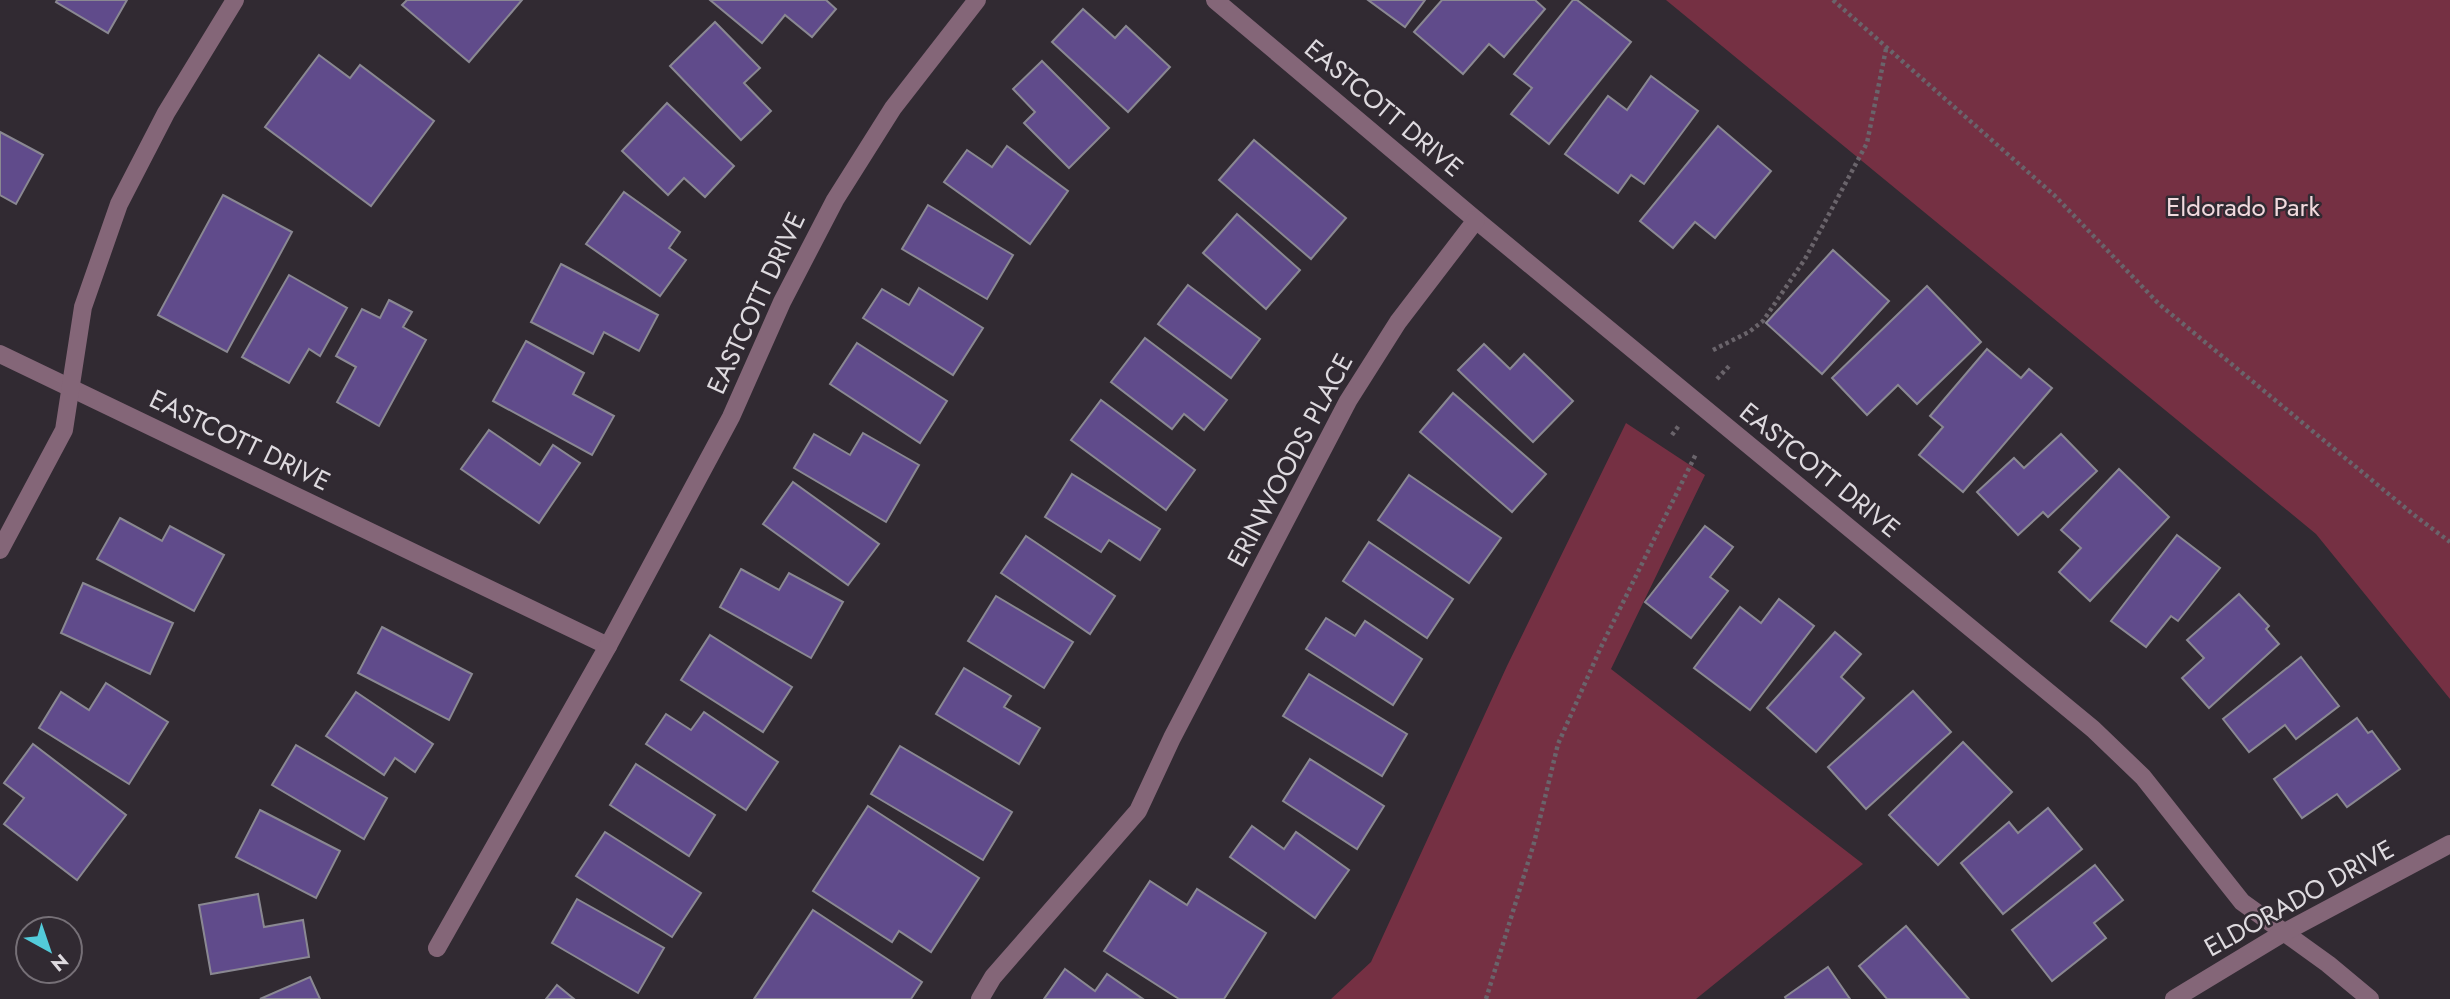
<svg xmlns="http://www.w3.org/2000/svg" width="2450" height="999" font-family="Jost,sans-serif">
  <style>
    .green { fill: #753043 }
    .building { fill: #604b8b; stroke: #8a8892; stroke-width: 2 }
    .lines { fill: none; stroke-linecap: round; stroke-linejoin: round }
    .path { stroke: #6a646b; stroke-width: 4.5; stroke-dasharray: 3.5 3.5; stroke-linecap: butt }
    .minor { stroke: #846678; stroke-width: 18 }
    .labels { text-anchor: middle; stroke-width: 5; stroke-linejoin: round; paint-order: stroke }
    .street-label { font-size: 26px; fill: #dedadf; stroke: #312a32 }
    .park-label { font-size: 26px; fill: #f1dade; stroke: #312a32 }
  </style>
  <rect width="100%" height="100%" fill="#312a32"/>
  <g class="green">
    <polygon points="1666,0 2450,0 2450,699 2316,534"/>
    <polygon points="1626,423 1705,475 1611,669 1863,864 1696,999 1331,999 1371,962 1507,666"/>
  </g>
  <g class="building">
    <polygon points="57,0 127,0 108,33 56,2"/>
    <polygon points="407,0 522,0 469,62 402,5"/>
    <polygon points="710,0 826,0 836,9 812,37 785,15 762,43"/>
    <polygon points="1368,0 1425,0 1405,27"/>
    <polygon points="1442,0 1535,0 1545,9 1504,57 1489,44 1463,74 1414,32"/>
    <polygon points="1573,0 1577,0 1631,42 1549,144 1511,114 1532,88 1514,74"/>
    <polygon points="1083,9 1115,38 1126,26 1170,67 1128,112 1052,42"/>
    <polygon points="715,22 760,68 744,83 771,111 741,140 670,66"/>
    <polygon points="319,55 350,78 360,65 434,121 371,206 265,127"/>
    <polygon points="1042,61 1109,128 1069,168 1024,123 1035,112 1013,89"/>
    <polygon points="1651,76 1698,111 1644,184 1631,175 1618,193 1565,154 1608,96 1627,110"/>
    <polygon points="667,103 734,166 705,197 684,178 668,195 622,151"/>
    <polygon points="1718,126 1771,171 1715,238 1695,222 1673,248 1640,221"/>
    <polygon points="0,132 43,155 16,204 0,195"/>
    <polygon points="1254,140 1346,218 1311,259 1219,180"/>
    <polygon points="1007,146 1068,191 1030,244 944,182 967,150 992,167"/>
    <polygon points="624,192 680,232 669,248 686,260 660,296 586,244"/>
    <polygon points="223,195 292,232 227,352 158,315"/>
    <polygon points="928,205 1013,255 987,299 902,249"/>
    <polygon points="1237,214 1300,270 1266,309 1203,253"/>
    <polygon points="1833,250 1889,301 1822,374 1766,323"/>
    <polygon points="561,264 658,315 639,351 604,332 593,354 531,322"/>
    <polygon points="289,275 347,308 320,356 309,349 289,383 242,357"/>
    <polygon points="1188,285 1260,339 1231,378 1158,324"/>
    <polygon points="1927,286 1981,342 1917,404 1898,385 1867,415 1832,378"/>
    <polygon points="919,288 983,328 953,375 863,318 882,289 909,305"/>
    <polygon points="389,300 412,312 403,327 426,340 379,426 337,402 356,367 336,356 362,309 380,318"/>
    <polygon points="1145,338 1227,400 1204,430 1184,414 1172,429 1111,382"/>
    <polygon points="526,341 584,373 573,394 614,416 592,455 493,401"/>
    <polygon points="857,343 947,401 920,443 830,384"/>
    <polygon points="1484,344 1510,369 1524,354 1573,401 1533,442 1458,370"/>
    <polygon points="1987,349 2021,378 2029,369 2052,388 1963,492 1919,455 1943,427 1930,416"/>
    <polygon points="1453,393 1546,474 1512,512 1420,432"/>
    <polygon points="1101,400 1195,470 1166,510 1071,440"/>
    <polygon points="489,430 540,465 553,445 580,463 539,523 461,469"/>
    <polygon points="863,433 919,465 886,522 794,468 814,434 850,455"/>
    <polygon points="2061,434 2097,471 2048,517 2043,512 2018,535 1977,492 2014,458 2024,468"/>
    <polygon points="2119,469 2169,517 2090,601 2059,572 2081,548 2061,530"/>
    <polygon points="1072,474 1160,529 1140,560 1109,540 1101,552 1045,517"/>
    <polygon points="1409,475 1501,538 1469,583 1378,520"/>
    <polygon points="793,482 879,544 848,585 763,524"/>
    <polygon points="120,518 162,541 170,526 224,555 194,611 97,559"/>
    <polygon points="1705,526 1733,547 1710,577 1728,591 1691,638 1645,602"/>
    <polygon points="2177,535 2220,568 2178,621 2171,616 2146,647 2111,621"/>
    <polygon points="1026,536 1115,596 1090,634 1001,573"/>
    <polygon points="1369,542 1453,599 1427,638 1343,581"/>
    <polygon points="741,569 779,590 789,573 843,602 811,658 720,607"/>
    <polygon points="83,583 173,623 150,674 61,633"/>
    <polygon points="2239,594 2269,626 2266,629 2279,644 2209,708 2182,678 2204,658 2187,640"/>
    <polygon points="996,596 1073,642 1044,688 968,641"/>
    <polygon points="1779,599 1814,626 1750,710 1694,668 1740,607 1761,623"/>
    <polygon points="1326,618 1355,636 1365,621 1422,659 1393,705 1306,649"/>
    <polygon points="382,627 472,674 449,720 358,673"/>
    <polygon points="1835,632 1861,654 1841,677 1864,698 1816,752 1767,708"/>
    <polygon points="710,635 792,687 763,732 681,680"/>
    <polygon points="2301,657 2339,706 2296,739 2285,725 2249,752 2223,719"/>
    <polygon points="964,668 1011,696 1004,707 1040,728 1019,764 936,714"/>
    <polygon points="1309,674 1407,734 1382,776 1283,716"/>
    <polygon points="106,683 168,722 129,784 39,728 61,692 89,710"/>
    <polygon points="1913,691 1951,732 1866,809 1828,767"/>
    <polygon points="356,692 433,744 415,772 395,758 384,775 326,736"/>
    <polygon points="704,712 778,762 746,810 646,744 666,714 691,730"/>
    <polygon points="2357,718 2368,733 2372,731 2400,769 2347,807 2337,794 2302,818 2274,779"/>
    <polygon points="1963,742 2012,792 1938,865 1889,815"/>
    <polygon points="33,744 126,815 77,880 4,824 24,798 4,783"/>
    <polygon points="296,745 387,798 364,839 272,785"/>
    <polygon points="900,746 1012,812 983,860 871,794"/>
    <polygon points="1310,759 1384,806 1357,849 1283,801"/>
    <polygon points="636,764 715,815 689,856 610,805"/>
    <polygon points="868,806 979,878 931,952 899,931 892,942 813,891"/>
    <polygon points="2048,808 2082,849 2003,914 1961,863 2009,822 2018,833"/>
    <polygon points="260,810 340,851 316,898 236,857"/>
    <polygon points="1252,826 1284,849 1296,832 1349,870 1315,918 1230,857"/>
    <polygon points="605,832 701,893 672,937 576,876"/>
    <polygon points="2095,865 2123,900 2094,923 2106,938 2052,981 2012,930"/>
    <polygon points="1150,881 1187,905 1197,889 1266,933 1224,999 1179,999 1104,951"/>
    <polygon points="258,894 264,927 303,920 309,957 211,974 199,905"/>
    <polygon points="577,899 664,948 638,993 552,943"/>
    <polygon points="813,910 922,982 911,999 754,999"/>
    <polygon points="1906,926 1969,999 1887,999 1859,966"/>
    <polygon points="1828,967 1850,999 1786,999 1785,997"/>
    <polygon points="1065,969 1095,991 1107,974 1143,999 1044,999"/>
    <polygon points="310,977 320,999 260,999"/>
    <polygon points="557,985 574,999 546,999"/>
  </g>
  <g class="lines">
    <g class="path">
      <polyline points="1833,0 2054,195 2159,304 2414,515 2450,542"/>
      <polyline points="1713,350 1749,332 1763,321 1805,259 1867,143 1886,49"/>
      <polyline points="1717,379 1731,364"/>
      <polyline points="1672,435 1680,424"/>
      <polyline points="1486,999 1534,843 1558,744 1601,647 1696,454"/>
    </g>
    <g class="minor">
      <polyline points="1215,0 1476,220 2093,729 2143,777 2242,902 2328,964 2370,999"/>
      <polyline points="0,354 608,646"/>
      <polyline points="0,550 64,430 83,307 119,204 166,113 235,0"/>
      <polyline points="437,948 608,646 731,417 782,302 835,200 893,108 977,0"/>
      <polyline points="980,999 993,977 1138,811 1172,738 1348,401 1398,322 1476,220"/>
      <polyline points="2174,999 2283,933 2450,844"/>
    </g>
  </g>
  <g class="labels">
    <g class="street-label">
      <text transform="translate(1384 108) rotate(40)" y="9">EASTCOTT DRIVE</text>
      <text transform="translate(756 303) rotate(-65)" y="9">EASTCOTT DRIVE</text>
      <text transform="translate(240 440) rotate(26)" y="9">EASTCOTT DRIVE</text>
      <text transform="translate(1290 460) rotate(-62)" y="9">ERINWOODS PLACE</text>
      <text transform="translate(1820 470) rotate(39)" y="9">EASTCOTT DRIVE</text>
      <text transform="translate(2299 898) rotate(-29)" y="9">ELDORADO DRIVE</text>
    </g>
    <g class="park-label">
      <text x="2243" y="216">Eldorado Park</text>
    </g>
  </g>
  <g transform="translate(49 950) rotate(140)"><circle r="33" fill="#312a32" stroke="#767077" stroke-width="2"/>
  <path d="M0-5L12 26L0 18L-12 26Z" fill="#53cbda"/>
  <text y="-10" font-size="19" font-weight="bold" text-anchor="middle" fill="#dedadf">N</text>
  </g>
</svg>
